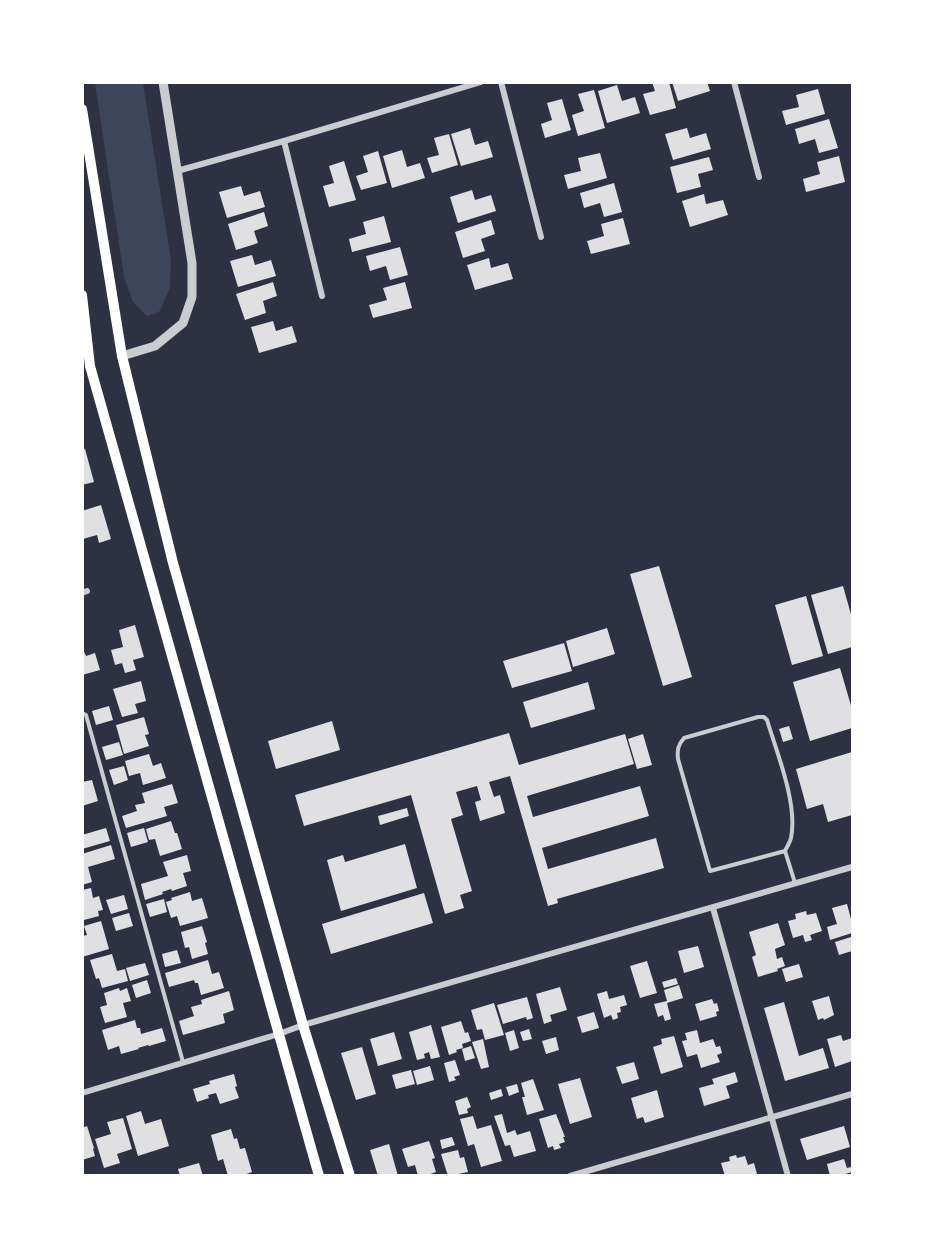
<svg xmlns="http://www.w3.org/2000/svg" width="935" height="1258" font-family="Bitter,serif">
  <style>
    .green { fill: #3c4559 }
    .building { fill: #e0e0e3 }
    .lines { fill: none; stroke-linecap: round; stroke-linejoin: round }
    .service { stroke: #caccd0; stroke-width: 4 }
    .minor { stroke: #caccd0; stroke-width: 6 }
    .tertiary { stroke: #caccd0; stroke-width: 9 }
    .secondary { stroke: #fff; stroke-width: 10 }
  </style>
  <rect width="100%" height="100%" fill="#2d3142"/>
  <polygon class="green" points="95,83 143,83 171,260 170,288 159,312 147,316 133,302 124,277"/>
  <g class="building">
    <polygon points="652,82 669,82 676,108 650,115 643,94 655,91"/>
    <polygon points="672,82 707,82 710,91 678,101"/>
    <polygon points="617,85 622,101 635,97 640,113 607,123 598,91"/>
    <polygon points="818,89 825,114 786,125 782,111 799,107 796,95"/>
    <polygon points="594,90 605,128 578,136 572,115 584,111 578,94"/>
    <polygon points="562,99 571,130 545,138 541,124 552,120 547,103"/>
    <polygon points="829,119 838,148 819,153 815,139 799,144 795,129"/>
    <polygon points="470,128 475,145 488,141 493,157 461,166 451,134"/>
    <polygon points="687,128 690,138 706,133 711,149 673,160 665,134"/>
    <polygon points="449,134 458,165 432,173 427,158 439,155 434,138"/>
    <polygon points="402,150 407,167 420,163 425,178 392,188 383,156"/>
    <polygon points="378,151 387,183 361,190 356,176 368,172 363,156"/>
    <polygon points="600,153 607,178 568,189 564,175 581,171 578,158"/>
    <polygon points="839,156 845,182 806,192 803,179 820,174 817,162"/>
    <polygon points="709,157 713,170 698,174 701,187 677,193 670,167"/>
    <polygon points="344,161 356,200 329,207 323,186 334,183 329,166"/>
    <polygon points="614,183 622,212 604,217 600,203 584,208 580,193"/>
    <polygon points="241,186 244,196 260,191 265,207 227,218 219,192"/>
    <polygon points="472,190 475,200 491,195 496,211 458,223 450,197"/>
    <polygon points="704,194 706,204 723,200 728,215 690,227 682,201"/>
    <polygon points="264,212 268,226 254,231 258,243 236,250 228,224"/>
    <polygon points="384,216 391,242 352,252 349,239 366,234 363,222"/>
    <polygon points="623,218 630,244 591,254 587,241 604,236 601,224"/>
    <polygon points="491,220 495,234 481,239 485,251 463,258 455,232"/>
    <polygon points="400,247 408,275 390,280 386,266 370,271 366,256"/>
    <polygon points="252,255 255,265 271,260 276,276 238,287 230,261"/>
    <polygon points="489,258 491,268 508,263 513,279 475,290 467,265"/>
    <polygon points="273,282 277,296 263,301 266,313 245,320 236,294"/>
    <polygon points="405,282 412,308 373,318 369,305 387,300 383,288"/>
    <polygon points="273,321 276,331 292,326 297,342 259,353 251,327"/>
    <polygon points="85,449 94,482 82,485 82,450"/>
    <polygon points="101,505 111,539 99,543 97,535 83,539 82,511"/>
    <polygon points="659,566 692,677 663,686 630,574"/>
    <polygon points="843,586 852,618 852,647 828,654 811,595"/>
    <polygon points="806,596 823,656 792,665 775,605"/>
    <polygon points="135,625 144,657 133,660 136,670 125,673 122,663 115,665 111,650 123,647 119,630"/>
    <polygon points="607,628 615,654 573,667 566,641"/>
    <polygon points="564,643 572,671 512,688 503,661"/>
    <polygon points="82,647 86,656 95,653 100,670 82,675"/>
    <polygon points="840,668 852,709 852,728 810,741 793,682"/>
    <polygon points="141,681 146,701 135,704 138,713 122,717 113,689"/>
    <polygon points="588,682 595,709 531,728 523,702"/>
    <polygon points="109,706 113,720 96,725 92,711"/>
    <polygon points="144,717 149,734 145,735 149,746 124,754 116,725"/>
    <polygon points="332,721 340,750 276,769 268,741"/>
    <polygon points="789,726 793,739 783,742 779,729"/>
    <polygon points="509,733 519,765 625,734 634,764 527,796 533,817 640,786 649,816 542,848 548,869 656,838 664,868 557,899 558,903 548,906 510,776 489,782 494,797 500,795 505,813 480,821 475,802 481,800 477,786 456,792 463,815 451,819 472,891 460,895 464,908 445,914 411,795 304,826 295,795"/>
    <polygon points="643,734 652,765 637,769 628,739"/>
    <polygon points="119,742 123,755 106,760 102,747"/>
    <polygon points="852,752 852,815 828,822 823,804 807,809 796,769"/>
    <polygon points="149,754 153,766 161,763 166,778 143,785 140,773 129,776 125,761"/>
    <polygon points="124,766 128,780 114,785 109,770"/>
    <polygon points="92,780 98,801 82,806 82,782"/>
    <polygon points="172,784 178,803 164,807 167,816 126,828 122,816 137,811 135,805 145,803 142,793"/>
    <polygon points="407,808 409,816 380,825 378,816"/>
    <polygon points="171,821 175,833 177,833 182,849 160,856 155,839 149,840 146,829"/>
    <polygon points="106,828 110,841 82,849 82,835"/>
    <polygon points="144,828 148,842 131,847 127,833"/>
    <polygon points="405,844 417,888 341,911 327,860 343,855 345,862"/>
    <polygon points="111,845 115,859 88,867 92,882 82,885 82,854"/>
    <polygon points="187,855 191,871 183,873 187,886 172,891 171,889 162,892 163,894 145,900 141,884 168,876 163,862"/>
    <polygon points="91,888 93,898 99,896 103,910 98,911 99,916 84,920 82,914 82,890"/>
    <polygon points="190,892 192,901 202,898 208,918 180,926 177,916 171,918 166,902 172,900 171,898"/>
    <polygon points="424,893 433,923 331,954 322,924"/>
    <polygon points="124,895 128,909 111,914 106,900"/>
    <polygon points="164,899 167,912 150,917 146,904"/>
    <polygon points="847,904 852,923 852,933 830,940 827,927 837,924 832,908"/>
    <polygon points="806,911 807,915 816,913 822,931 810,935 812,940 805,942 803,935 793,938 788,921 796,919 795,914"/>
    <polygon points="129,913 133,926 116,931 112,918"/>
    <polygon points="101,921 109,949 82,957 82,936 87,935 84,926"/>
    <polygon points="778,923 785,945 775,949 777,959 782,957 785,966 777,969 778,971 758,977 752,957 756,955 749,932"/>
    <polygon points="202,926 207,942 205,943 208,954 192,959 189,947 185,948 181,932"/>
    <polygon points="851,937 852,951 839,955 835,942"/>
    <polygon points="698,946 704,967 684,973 678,951"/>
    <polygon points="177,950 181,963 165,967 162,954"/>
    <polygon points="112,954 117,971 125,969 128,981 102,988 99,978 96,979 90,960"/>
    <polygon points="208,960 212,974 219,972 224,988 201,995 198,983 195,983 194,980 169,987 165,973"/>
    <polygon points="647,961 657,993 640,998 630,966"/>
    <polygon points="145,963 149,975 130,981 126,968"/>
    <polygon points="799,964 803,977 786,982 782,969"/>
    <polygon points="676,978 678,984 664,988 662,982"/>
    <polygon points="147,980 151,993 136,998 132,985"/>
    <polygon points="679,985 683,998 667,1003 671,1019 665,1021 663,1015 658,1017 654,1004 667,1001 664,990"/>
    <polygon points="560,987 567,1010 550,1015 552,1021 544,1024 536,994"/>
    <polygon points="119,988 120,991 127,988 131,1001 123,1003 127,1017 105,1023 100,1007 107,1005 104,993"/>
    <polygon points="229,991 234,1010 223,1014 225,1023 183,1035 179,1021 194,1016 191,1007 202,1004 201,1000"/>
    <polygon points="607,991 609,999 624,995 627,1005 620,1007 621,1012 617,1013 618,1018 613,1020 611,1015 604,1018 597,994"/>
    <polygon points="829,996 834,1015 824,1020 823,1018 818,1020 812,1001"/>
    <polygon points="527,997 533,1018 527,1020 526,1017 503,1024 497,1005"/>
    <polygon points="712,999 714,1004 717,1003 719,1011 716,1012 717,1016 700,1021 695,1004"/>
    <polygon points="784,1002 799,1056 823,1048 829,1068 785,1081 764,1008"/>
    <polygon points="494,1003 504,1035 485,1040 482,1029 477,1030 471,1010"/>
    <polygon points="594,1012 599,1028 582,1033 577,1017"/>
    <polygon points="135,1020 137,1028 140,1028 141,1034 162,1028 166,1041 149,1046 148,1045 138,1048 139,1049 121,1054 119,1046 108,1050 102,1030"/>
    <polygon points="461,1021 465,1033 468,1032 471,1041 462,1044 463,1048 456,1050 457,1052 449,1055 441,1027"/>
    <polygon points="431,1025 440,1057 431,1059 429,1052 424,1054 425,1058 417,1060 409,1032"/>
    <polygon points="529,1029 532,1039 523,1041 520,1032"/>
    <polygon points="514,1030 519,1048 510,1051 505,1033"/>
    <polygon points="697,1030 700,1043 713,1039 716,1047 720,1046 722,1053 717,1055 720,1062 701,1068 697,1054 687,1057 682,1041 687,1040 685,1033"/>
    <polygon points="394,1032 402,1059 378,1066 370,1039"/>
    <polygon points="841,1035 843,1041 852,1038 852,1061 835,1067 827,1039"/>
    <polygon points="674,1036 683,1067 661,1074 653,1047 662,1044 661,1039"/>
    <polygon points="556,1037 559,1050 546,1054 542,1041"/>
    <polygon points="483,1039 489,1067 481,1069 472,1042"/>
    <polygon points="471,1046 475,1058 465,1061 462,1049"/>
    <polygon points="362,1047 376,1094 356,1100 341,1053"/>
    <polygon points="455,1060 460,1075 454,1077 456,1080 449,1082 444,1063"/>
    <polygon points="634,1062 639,1079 622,1084 616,1067"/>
    <polygon points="430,1066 434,1080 417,1085 413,1071"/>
    <polygon points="411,1070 415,1084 396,1089 392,1075"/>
    <polygon points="735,1072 738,1082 726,1086 730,1098 704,1106 699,1088 714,1084 712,1079"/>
    <polygon points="234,1074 237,1086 235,1087 239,1098 220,1104 216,1093 208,1095 209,1098 197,1102 193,1089 210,1084 209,1081"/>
    <polygon points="580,1078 592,1117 570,1124 558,1084"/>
    <polygon points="533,1079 544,1110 527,1115 522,1097 525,1097 521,1083"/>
    <polygon points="517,1084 519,1092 509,1096 506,1087"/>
    <polygon points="501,1089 503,1096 491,1100 489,1093"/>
    <polygon points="657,1090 664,1117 645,1123 643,1117 637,1119 631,1098"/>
    <polygon points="467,1097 471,1107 467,1109 468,1113 459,1115 455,1101"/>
    <polygon points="141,1111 145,1124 161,1119 169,1146 138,1156 126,1116"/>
    <polygon points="502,1114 507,1133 515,1130 517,1135 530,1131 536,1151 514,1157 510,1145 505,1146 494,1116"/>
    <polygon points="556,1114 565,1137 563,1137 565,1142 559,1144 561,1148 554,1150 553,1146 548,1148 539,1119"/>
    <polygon points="473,1116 477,1129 491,1125 502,1161 481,1167 474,1144 468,1146 460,1119"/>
    <polygon points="123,1118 132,1149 117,1154 120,1163 104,1168 95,1139 111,1134 107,1122"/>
    <polygon points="87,1126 94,1148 93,1149 95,1156 82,1160 82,1128"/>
    <polygon points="844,1126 850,1147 807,1160 800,1139"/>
    <polygon points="231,1129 234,1139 237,1138 240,1149 245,1148 252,1172 241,1176 228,1176 223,1159 218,1161 211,1135"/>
    <polygon points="452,1137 455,1145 442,1149 440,1140"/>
    <polygon points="429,1141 435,1158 432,1159 436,1172 425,1176 418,1176 415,1165 408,1167 402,1149"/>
    <polygon points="389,1144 398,1176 378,1176 370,1150"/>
    <polygon points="458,1150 460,1158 464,1157 468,1172 458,1174 459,1176 448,1176 441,1154"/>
    <polygon points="736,1155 737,1158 745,1156 748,1165 754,1163 757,1174 752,1176 725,1176 721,1163 730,1161 729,1157"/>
    <polygon points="844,1159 847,1168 851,1167 852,1172 839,1176 830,1176 827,1164"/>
    <polygon points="199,1163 203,1176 180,1176 178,1169"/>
  </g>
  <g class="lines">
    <g class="service">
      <polyline points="82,713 86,715 183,1062"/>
      <path d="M 785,851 L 710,871 L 678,759 C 677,750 678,745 684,738 L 758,717 L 764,717 L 767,720 C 777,753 798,804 791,838 C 790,842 787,847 785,851 L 795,883"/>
    </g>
    <g class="minor">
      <polyline points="501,82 541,237"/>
      <polyline points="734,82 759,177"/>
      <polyline points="284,141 322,296"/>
      <polyline points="177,171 284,141 481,82"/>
      <polyline points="82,593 87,591"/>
      <polyline points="713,908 788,1176"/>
      <polyline points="82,1093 279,1034 303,1025 852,867"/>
      <polyline points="570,1176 852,1094"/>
    </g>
    <polyline class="tertiary" points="122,356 155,346 183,323 192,297 192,263 163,82"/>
    <g class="secondary">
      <polyline points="82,109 122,356 173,563 303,1025 350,1176"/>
      <polyline points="82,295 90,366 319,1176"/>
    </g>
  </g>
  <rect width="935" height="1258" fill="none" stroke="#ffffff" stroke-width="168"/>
</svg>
